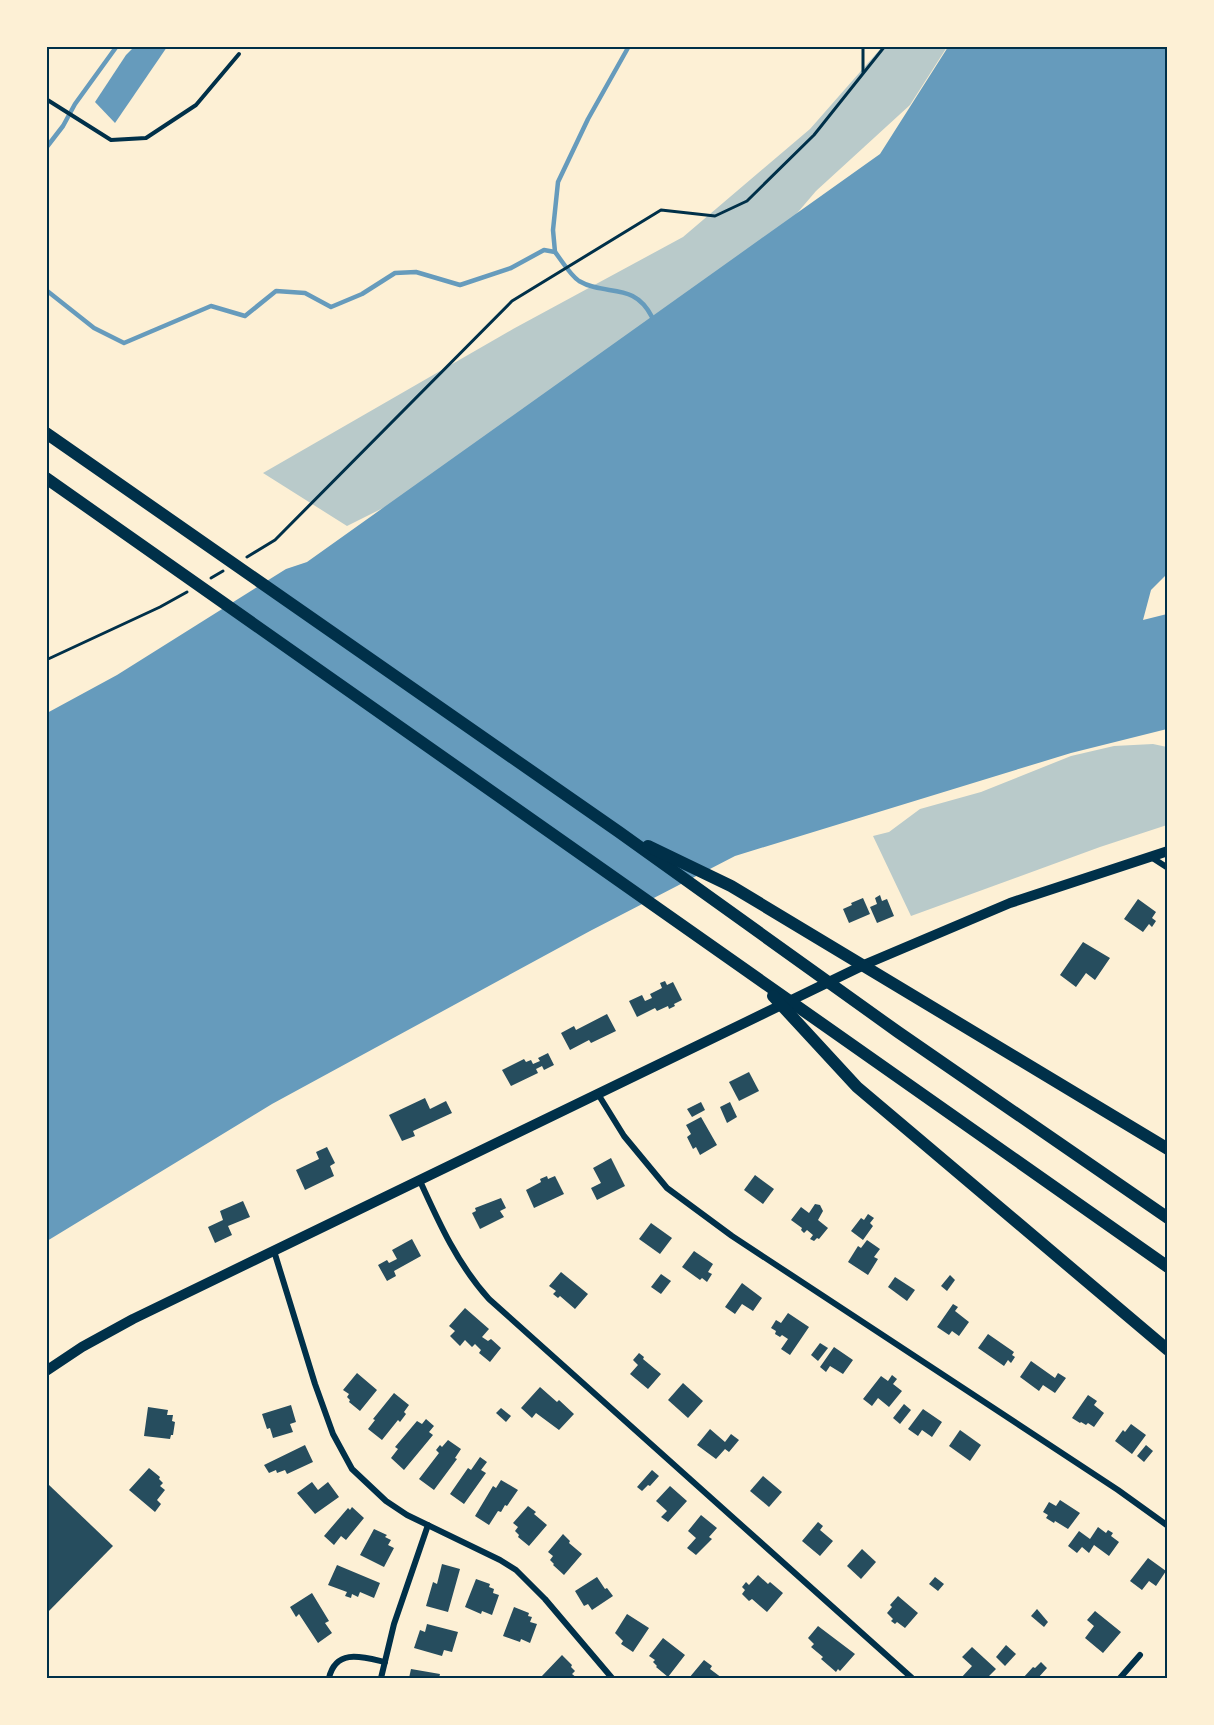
<svg xmlns="http://www.w3.org/2000/svg" width="1214" height="1725" font-family="Helvetica,sans-serif">
  <style>
    .green { fill: #b9caca }
    .water { fill: #669bbc }
    .lines { fill: none; stroke-linecap: round; stroke-linejoin: round }
    .stream { stroke: #669bbc; stroke-width: 4.5 }
    .building { fill: #264d5e }
    .path { stroke: #003049; stroke-width: 3 }
    .service { stroke: #003049; stroke-width: 4 }
    .minor { stroke: #003049; stroke-width: 6 }
    .secondary { stroke: #003049; stroke-width: 10 }
    .motorway { stroke: #003049; stroke-width: 12 }
    .neatline { fill: none; stroke: #003049; stroke-width: 2 }
  </style>
  <rect width="100%" height="100%" fill="#fdf0d5"/>
  <g class="green">
    <polygon points="882,47 947,47 910,105 816,191 752,266 423,488 347,526 263,473 513,329 683,237 810,129"/>
    <polygon points="1153,744 1167,747 1167,825 1100,847 911,916 873,836 889,832 920,809 981,792 1071,756 1114,746"/>
  </g>
  <g class="water">
    <polygon points="135,46 167,47 115,123 95,102 126,55"/>
    <polygon points="948,47 1167,47 1168,573 1151,590 1143,620 1167,614 1167,729 1071,753 735,856 590,931 272,1104 47,1241 47,713 117,675 286,569 307,562 880,154"/>
  </g>
  <g class="lines">
    <g class="stream">
      <polyline points="46,148 63,126 75,104 117,46"/>
      <polyline points="555,252 553,230 558,182 588,119 629,46"/>
      <path d="M 46,290 L 94,328 L 124,343 L 211,306 L 245,316 L 276,291 L 305,293 L 331,307 L 362,294 L 395,273 L 416,272 L 460,285 L 511,268 L 544,250 L 555,252 C 562,261 570,275 579,281 C 606,297 634,281 652,317"/>
    </g>
  </g>
  <g class="building">
    <polygon points="880,895 882,901 887,899 894,916 877,923 870,907 877,904 875,898"/>
    <polygon points="863,898 870,914 849,923 843,909 852,905 851,903"/>
    <polygon points="1138,899 1156,912 1152,918 1156,921 1152,927 1149,924 1143,932 1124,919"/>
    <polygon points="1083,942 1110,958 1095,980 1086,973 1076,987 1060,975"/>
    <polygon points="665,981 667,985 673,982 682,1000 674,1004 675,1006 669,1009 668,1006 657,1011 655,1008 637,1017 629,1001 642,995 645,1001 652,998 650,994 662,988 660,983"/>
    <polygon points="607,1014 616,1031 591,1043 589,1040 570,1050 561,1033 574,1026 576,1030"/>
    <polygon points="548,1053 554,1065 544,1070 542,1066 536,1069 538,1073 511,1086 502,1070 524,1059 526,1062 531,1060 533,1064 540,1061 538,1058"/>
    <polygon points="749,1072 759,1091 739,1101 729,1082"/>
    <polygon points="425,1098 430,1109 446,1101 452,1113 413,1131 415,1136 402,1141 389,1115"/>
    <polygon points="701,1102 705,1110 692,1117 687,1109"/>
    <polygon points="730,1102 737,1117 727,1123 720,1107"/>
    <polygon points="701,1117 717,1145 700,1155 696,1147 693,1149 687,1137 691,1134 686,1125"/>
    <polygon points="327,1147 335,1163 330,1166 334,1176 305,1190 296,1170 319,1159 316,1152"/>
    <polygon points="611,1158 625,1186 597,1200 591,1188 601,1183 593,1168"/>
    <polygon points="755,1175 774,1189 763,1204 744,1190"/>
    <polygon points="547,1176 548,1179 555,1176 564,1194 534,1208 526,1190 541,1182 540,1179"/>
    <polygon points="501,1198 506,1208 500,1211 504,1217 480,1229 472,1213 476,1211 475,1208"/>
    <polygon points="243,1201 250,1217 228,1226 232,1235 215,1243 208,1227 223,1220 220,1211"/>
    <polygon points="815,1204 820,1205 823,1211 818,1220 828,1228 819,1239 817,1238 814,1241 810,1239 813,1235 807,1230 804,1233 801,1230 802,1228 791,1220 801,1207 809,1213"/>
    <polygon points="868,1214 874,1218 870,1223 873,1226 863,1240 851,1231 861,1218 864,1220"/>
    <polygon points="651,1223 672,1238 660,1254 639,1239"/>
    <polygon points="412,1239 421,1256 394,1271 396,1276 387,1281 378,1265 387,1260 389,1263 397,1259 392,1250"/>
    <polygon points="867,1240 880,1249 874,1257 878,1259 868,1275 848,1262 858,1246 861,1248"/>
    <polygon points="694,1251 713,1264 708,1272 712,1274 707,1282 702,1278 700,1280 682,1267"/>
    <polygon points="561,1272 588,1294 575,1309 560,1296 558,1298 553,1294 556,1291 549,1286"/>
    <polygon points="661,1274 671,1281 661,1294 651,1287"/>
    <polygon points="950,1275 955,1280 947,1291 941,1286"/>
    <polygon points="895,1277 915,1290 907,1301 888,1287"/>
    <polygon points="742,1283 762,1298 753,1311 742,1304 735,1314 725,1307"/>
    <polygon points="953,1304 958,1307 955,1311 969,1322 959,1336 952,1331 949,1335 937,1327"/>
    <polygon points="465,1308 489,1329 482,1337 488,1341 491,1339 501,1348 490,1362 479,1353 481,1350 475,1344 472,1347 465,1340 460,1346 450,1336 455,1331 449,1326"/>
    <polygon points="788,1313 809,1327 790,1355 781,1349 788,1339 782,1335 780,1337 775,1334 776,1331 771,1328 776,1320 781,1323"/>
    <polygon points="988,1334 1014,1352 1012,1355 1015,1357 1011,1363 1008,1360 1004,1366 978,1348"/>
    <polygon points="820,1343 828,1348 818,1361 811,1355"/>
    <polygon points="834,1347 853,1360 843,1374 830,1366 826,1372 820,1367"/>
    <polygon points="639,1353 644,1357 643,1359 661,1374 648,1389 630,1374 638,1365 633,1360"/>
    <polygon points="1031,1361 1055,1378 1058,1373 1066,1378 1055,1393 1043,1385 1039,1391 1020,1377"/>
    <polygon points="357,1373 377,1390 360,1411 349,1402 350,1400 347,1397 349,1394 343,1390"/>
    <polygon points="892,1375 897,1379 893,1384 902,1391 889,1407 878,1398 872,1406 863,1399 881,1376 888,1381"/>
    <polygon points="683,1383 703,1401 688,1418 668,1400"/>
    <polygon points="540,1387 557,1402 559,1400 574,1414 559,1430 536,1413 532,1418 521,1408"/>
    <polygon points="394,1393 409,1405 404,1412 406,1414 400,1422 398,1420 382,1440 368,1429 375,1420 373,1419"/>
    <polygon points="1088,1395 1097,1401 1094,1405 1104,1413 1094,1427 1088,1423 1086,1425 1081,1422 1080,1423 1072,1418"/>
    <polygon points="904,1404 911,1410 900,1424 893,1418"/>
    <polygon points="291,1405 296,1422 290,1424 293,1432 273,1438 270,1428 267,1429 262,1414"/>
    <polygon points="148,1407 168,1410 167,1415 173,1415 172,1421 175,1422 173,1435 171,1435 170,1439 144,1436"/>
    <polygon points="501,1408 511,1416 506,1422 496,1413"/>
    <polygon points="923,1409 942,1422 932,1437 922,1430 918,1436 908,1429"/>
    <polygon points="426,1419 434,1426 429,1432 433,1435 404,1470 391,1458 398,1449 395,1447 417,1421 422,1424"/>
    <polygon points="1131,1424 1146,1435 1132,1454 1115,1441 1123,1430 1125,1432"/>
    <polygon points="710,1429 725,1442 731,1434 739,1440 729,1452 725,1449 716,1459 697,1445"/>
    <polygon points="960,1430 981,1445 970,1461 949,1446"/>
    <polygon points="448,1440 461,1449 455,1458 457,1459 434,1490 419,1479 439,1453 436,1450 440,1445 442,1447"/>
    <polygon points="305,1445 313,1462 287,1474 285,1470 277,1473 276,1470 269,1473 264,1465"/>
    <polygon points="1146,1445 1153,1451 1144,1462 1137,1456"/>
    <polygon points="480,1457 487,1462 481,1470 486,1473 464,1504 450,1494 468,1468 471,1470"/>
    <polygon points="149,1468 160,1477 159,1479 163,1483 160,1486 165,1490 157,1500 161,1504 155,1512 129,1490"/>
    <polygon points="652,1470 659,1476 650,1486 648,1485 642,1491 637,1487"/>
    <polygon points="763,1476 782,1492 769,1507 750,1491"/>
    <polygon points="501,1480 518,1490 507,1506 505,1505 501,1512 498,1511 489,1525 475,1516 493,1486 496,1488"/>
    <polygon points="312,1482 318,1490 328,1482 339,1497 315,1514 297,1493"/>
    <polygon points="49,1485 113,1546 46,1614 46,1488"/>
    <polygon points="670,1486 687,1501 668,1522 661,1517 667,1511 656,1501"/>
    <polygon points="1060,1500 1080,1513 1068,1529 1055,1521 1054,1523 1046,1518 1048,1515 1043,1512 1049,1502 1056,1506"/>
    <polygon points="528,1506 536,1512 534,1514 547,1525 529,1546 518,1537 519,1535 515,1531 518,1527 513,1523"/>
    <polygon points="352,1507 364,1518 346,1540 341,1536 334,1545 324,1536 348,1508 350,1510"/>
    <polygon points="701,1515 717,1528 709,1537 712,1539 696,1555 687,1548 696,1538 688,1531"/>
    <polygon points="818,1522 823,1526 820,1530 833,1541 820,1556 802,1541"/>
    <polygon points="1098,1527 1106,1533 1108,1530 1113,1533 1111,1536 1119,1542 1109,1556 1094,1545 1089,1553 1082,1547 1077,1553 1068,1546 1079,1531 1090,1539"/>
    <polygon points="374,1529 387,1535 385,1537 391,1540 388,1545 394,1548 384,1567 360,1555"/>
    <polygon points="563,1534 570,1541 569,1543 582,1554 564,1575 553,1565 554,1564 550,1560 553,1556 548,1552"/>
    <polygon points="862,1549 876,1562 861,1579 847,1566"/>
    <polygon points="1148,1558 1166,1571 1156,1586 1149,1581 1142,1590 1130,1581"/>
    <polygon points="442,1564 460,1569 448,1612 426,1606 433,1582 437,1584"/>
    <polygon points="337,1565 380,1583 374,1598 360,1592 358,1597 352,1594 351,1598 345,1596 347,1592 328,1585"/>
    <polygon points="758,1575 768,1584 770,1582 783,1593 767,1612 752,1599 749,1601 742,1594 745,1590 742,1587 746,1582 749,1585"/>
    <polygon points="597,1577 605,1589 607,1588 613,1596 592,1610 588,1604 584,1606 575,1591"/>
    <polygon points="935,1577 944,1584 938,1591 929,1584"/>
    <polygon points="476,1579 490,1584 489,1587 494,1589 493,1593 499,1595 492,1615 482,1611 481,1614 465,1607"/>
    <polygon points="312,1593 329,1621 325,1623 332,1633 318,1643 299,1614 296,1617 290,1607"/>
    <polygon points="898,1596 918,1613 905,1628 897,1622 895,1624 891,1621 893,1619 887,1613 892,1607 890,1605"/>
    <polygon points="514,1607 529,1613 528,1616 532,1617 530,1622 537,1624 530,1643 521,1639 520,1642 503,1636"/>
    <polygon points="1037,1609 1048,1622 1044,1627 1031,1616"/>
    <polygon points="1095,1611 1121,1632 1103,1653 1085,1638 1094,1626 1087,1620"/>
    <polygon points="627,1614 649,1628 633,1652 621,1644 623,1641 615,1633"/>
    <polygon points="427,1624 458,1632 452,1652 444,1650 442,1656 414,1648 420,1630 425,1632"/>
    <polygon points="818,1626 855,1654 840,1671 838,1669 836,1672 821,1659 823,1657 811,1647 814,1644 808,1638"/>
    <polygon points="663,1638 685,1655 668,1677 656,1667 657,1666 653,1662 655,1660 649,1656"/>
    <polygon points="1006,1645 1016,1654 1005,1666 996,1657"/>
    <polygon points="972,1647 996,1669 987,1678 961,1678 972,1666 962,1657"/>
    <polygon points="562,1655 572,1665 571,1667 575,1671 572,1674 577,1678 542,1678 541,1677"/>
    <polygon points="704,1660 712,1666 710,1669 722,1678 689,1678"/>
    <polygon points="1041,1662 1047,1668 1038,1678 1023,1678 1033,1667 1035,1668"/>
    <polygon points="411,1669 440,1674 439,1678 409,1678"/>
  </g>
  <g class="lines">
    <g class="path">
      <polyline points="863,46 863,72"/>
      <polyline points="247,557 275,540 512,301 661,210 715,216 747,201 814,135 885,46"/>
      <polyline points="211,578 223,571"/>
      <polyline points="46,660 160,607 187,592"/>
    </g>
    <polyline class="service" points="46,99 111,140 146,138 196,105 239,54"/>
    <g class="minor">
      <polyline points="1151,857 1168,868"/>
      <polyline points="598,1094 624,1136 667,1188 732,1236 1118,1490 1168,1526"/>
      <path d="M 420,1181 C 439,1223 458,1265 489,1299 L 912,1678"/>
      <polyline points="274,1251 315,1384 333,1434 352,1469 386,1501 407,1515 500,1560 516,1570 545,1599 612,1678"/>
      <path d="M 329,1678 C 336,1648 363,1657 385,1662"/>
      <polyline points="381,1678 394,1624 428,1525"/>
      <polyline points="1120,1678 1140,1655"/>
    </g>
    <polyline class="secondary" points="46,1371 82,1347 133,1319 866,964 1010,903 1168,851"/>
    <g class="motorway">
      <polyline points="46,433 619,832 898,1032 1168,1218"/>
      <polyline points="46,478 1168,1267"/>
      <polyline points="648,846 731,886 1168,1149"/>
      <polyline points="773,996 857,1087 1168,1350"/>
    </g>
  </g>
  <rect width="1214" height="1725" fill="none" stroke="#fdf0d5" stroke-width="96"/>
  <rect x="48" y="48" width="1118" height="1629" class="neatline"/>
</svg>
